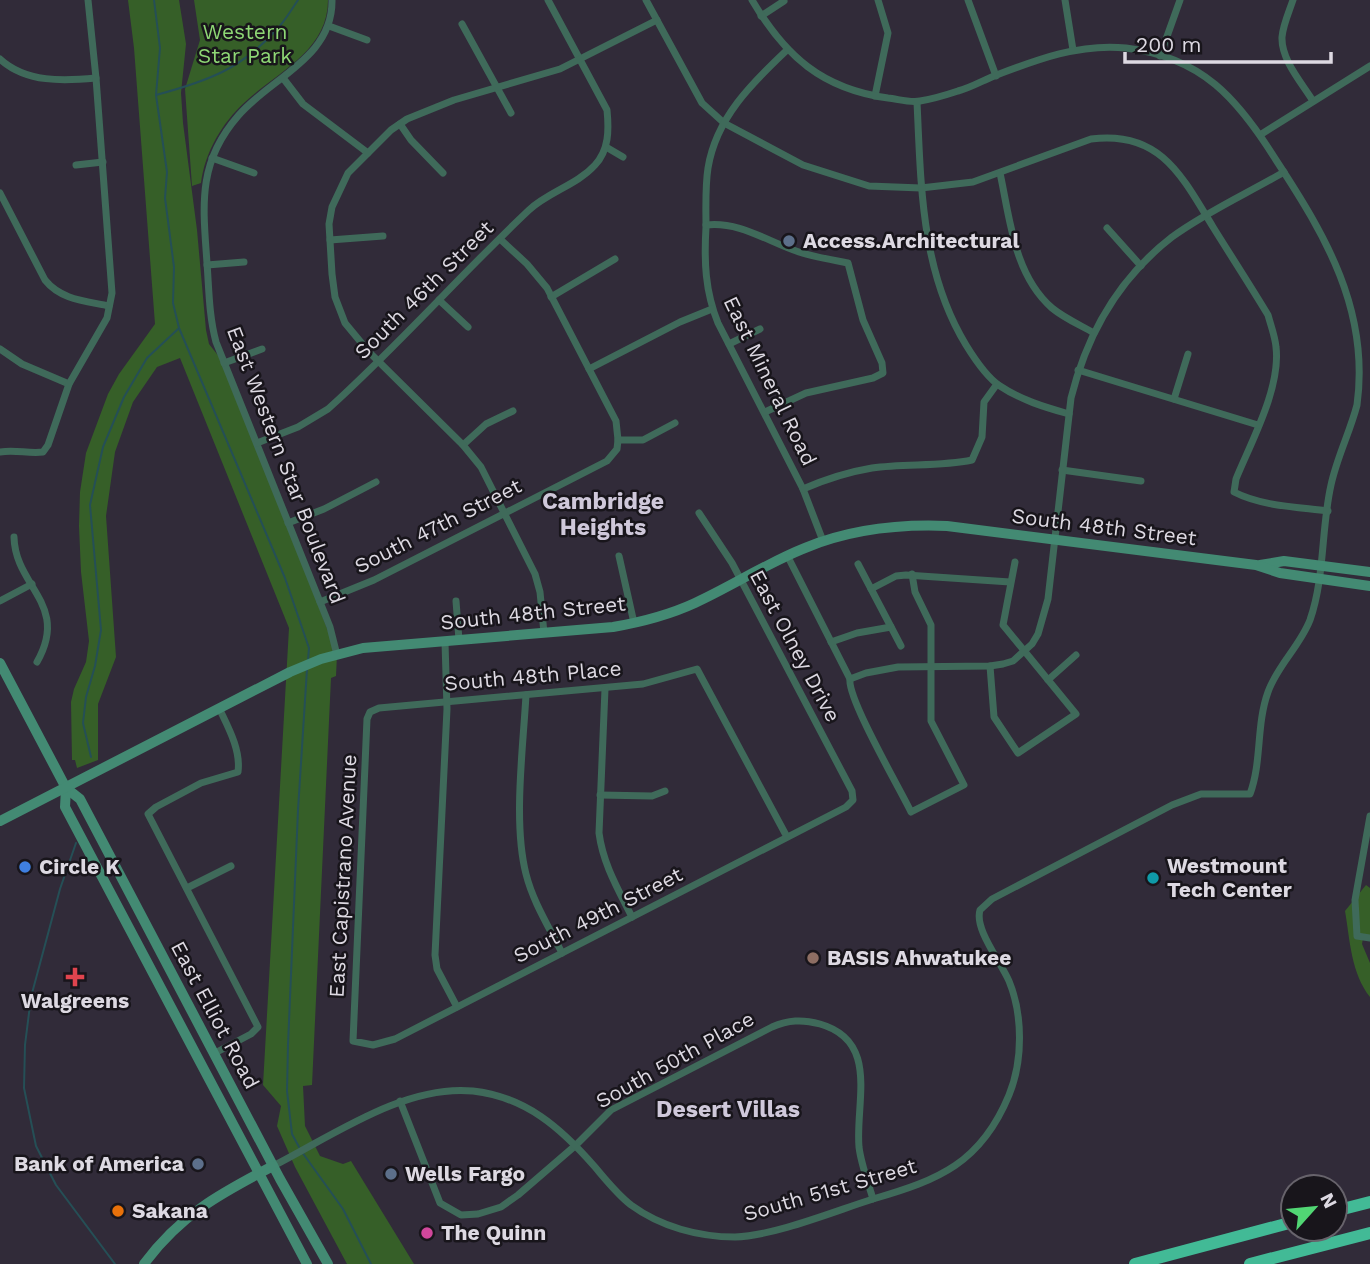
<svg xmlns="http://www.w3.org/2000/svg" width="1370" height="1264" font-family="'Work Sans',sans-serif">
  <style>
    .green { fill: #365f28 }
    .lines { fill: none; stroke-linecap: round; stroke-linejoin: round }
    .stream { stroke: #254f56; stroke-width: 2 }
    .street { stroke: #3f6a5a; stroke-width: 7 }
    .secondary { stroke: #438a73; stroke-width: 10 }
    .highway { stroke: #42ba96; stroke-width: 12 }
    .service-dot { fill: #5c6f8a; stroke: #18151b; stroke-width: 2.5 }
    .shop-dot { fill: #3f7fe0; stroke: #18151b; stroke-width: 2.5 }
    .culture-dot { fill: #0f9aa8; stroke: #18151b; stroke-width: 2.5 }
    .education-dot { fill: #8d6e63; stroke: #18151b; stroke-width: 2.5 }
    .health-dot { fill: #e0444e; stroke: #18151b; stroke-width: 2.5 }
    .food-dot { fill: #e8710a; stroke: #18151b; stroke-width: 2.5 }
    .hotel-dot { fill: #d1479c; stroke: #18151b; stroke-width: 2.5 }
    .labels { text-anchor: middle; stroke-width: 5; stroke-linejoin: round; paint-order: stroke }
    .park-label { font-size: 21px; fill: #8ed775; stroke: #18151b }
    .poi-label { font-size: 21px; font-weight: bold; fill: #ddd9e2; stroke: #18151b; text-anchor: start }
    .street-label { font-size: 21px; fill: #ddd9e2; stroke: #18151b }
    .neighbourhood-label { font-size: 23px; font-weight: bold; fill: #cfc8da; stroke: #18151b }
  </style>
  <rect width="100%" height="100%" fill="#312b39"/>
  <g class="green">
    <polygon points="128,0 179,0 186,44 181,93 183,123 197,230 206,330 209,344 224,363 257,443 337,655 336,676 331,678 312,1085 303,1086 305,1126 320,1156 343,1164 351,1161 414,1264 347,1264 295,1167 277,1126 281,1106 263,1085 289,628 180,358 157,367 133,402 115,452 106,516 116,657 98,704 98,760 77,768 75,760 72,760 71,702 74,689 86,662 89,641 81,572 79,526 80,492 86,453 108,394 119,374 155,324 134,48"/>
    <path d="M 194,0 L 328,0 C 328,51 277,72 245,102 C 222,123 205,152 201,183 L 192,186 L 185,89 L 200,40 Z"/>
    <path d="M 1366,885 L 1370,888 L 1370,938 L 1363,938 L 1362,944 L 1370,963 L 1370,997 C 1351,973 1350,940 1345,911 Z"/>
  </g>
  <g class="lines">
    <g class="stream">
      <polyline points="154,0 160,48 156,95 167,172 165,198 174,267 173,303 179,328 285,578 309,648 308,660"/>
      <path d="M 156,95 C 208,81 242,69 279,27 C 286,19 292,9 298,0"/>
      <polyline points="91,757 83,723 86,697 95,666 101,630 90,505 103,447 124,397 147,358 178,329"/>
      <polyline points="76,843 60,889 31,997 25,1045 24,1088 36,1146 56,1185 115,1264"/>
      <polyline points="299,1147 292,1134 287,1091 288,1045 298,810 307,669"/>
      <polyline points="302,1152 343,1209 371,1264"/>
    </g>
    <g class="street">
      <path d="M 332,0 C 333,58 270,78 238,116 C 197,163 203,206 207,263 C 209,290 209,316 216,342 L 330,627 L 337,655"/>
      <path d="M 646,0 L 702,103 L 724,123 L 803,165 L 869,186 L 921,188 L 973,182 L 1091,139 C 1160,130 1182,176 1213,227 C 1231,256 1250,285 1268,315 C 1271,326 1275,336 1276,347 C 1281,388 1251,442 1236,479 L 1234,492 C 1261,506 1297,507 1328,511"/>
      <polyline points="968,0 996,76"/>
      <polyline points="1065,0 1073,50"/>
      <path d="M 1293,0 C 1289,12 1283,25 1282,37 C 1281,60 1302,83 1313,101"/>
      <polyline points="761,16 784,1"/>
      <polyline points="462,24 511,113"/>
      <polyline points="329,26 367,40"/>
      <path d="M 787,50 C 752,83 716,118 708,168 C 705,187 706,208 706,227 C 704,261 705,291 718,323 L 803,489 L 823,541"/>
      <polyline points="1160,56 1180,0"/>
      <path d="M 0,59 C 26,83 64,81 96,78"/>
      <polyline points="283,78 303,104 368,153"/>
      <polyline points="875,96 888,33 878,0"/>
      <path d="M 917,102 C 921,186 921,271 966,345 C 974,358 986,377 1000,386 C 1021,400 1044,407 1069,414"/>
      <polyline points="400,124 411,140 443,173"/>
      <polyline points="1260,135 1370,66"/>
      <polyline points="606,147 623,157"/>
      <polyline points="212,158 254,173"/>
      <polyline points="76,165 103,162"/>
      <path d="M 1000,173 C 1010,219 1014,275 1052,308 C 1064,318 1080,325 1094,333"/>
      <path d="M 0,193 L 45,280 C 61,300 86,301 109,306"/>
      <path d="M 706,225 C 740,221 768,242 799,252 C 815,257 832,260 848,263 L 863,320 L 882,363 L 883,373 L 873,378 L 806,393 L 765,412"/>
      <polyline points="1107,228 1141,266"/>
      <polyline points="500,239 527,264 547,288 616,421 618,440"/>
      <polyline points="330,240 383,236"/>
      <polyline points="207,265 244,262"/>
      <polyline points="551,297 615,259"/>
      <polyline points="439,300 468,327"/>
      <polyline points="729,344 760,329"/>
      <polyline points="0,349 22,364 69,384"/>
      <polyline points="224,363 262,349"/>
      <polyline points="589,369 680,322 712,309"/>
      <polyline points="1078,370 1258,425"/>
      <polyline points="1174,399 1188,354"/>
      <path d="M 257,443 L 298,427 L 328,409 C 398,346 460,275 529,210 C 548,192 577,185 595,165 C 609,150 609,130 607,110 L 548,0"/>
      <polyline points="463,445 486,424 513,411"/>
      <path d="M 0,452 C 15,449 28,454 43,452 L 48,445 L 69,384 L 107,318 L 112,293 L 96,78 L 88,0"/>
      <polyline points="1062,470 1141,481"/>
      <path d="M 803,489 C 826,479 848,472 872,468 C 905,463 939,467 972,460 L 982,437 L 984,402 L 997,384"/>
      <polyline points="699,513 732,563 852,791 853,800 846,807 395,1039 373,1045 353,1041 367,719 370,712 379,708 643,684 697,669 787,837"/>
      <polyline points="288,523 324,509 376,482"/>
      <path d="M 14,537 C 15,587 70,604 37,662"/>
      <path d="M 787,555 L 850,679 C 847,698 900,789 911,812 L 964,785 L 931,721 L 931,625 L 915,592 L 912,574"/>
      <polyline points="619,556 634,623"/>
      <polyline points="858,564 901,646"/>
      <polyline points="871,589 896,576 906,575 1010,582"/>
      <polyline points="0,601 32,584"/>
      <polyline points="456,601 459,640"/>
      <polyline points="320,602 374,580 607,461 617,449 618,440 643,440 675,423"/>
      <polyline points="544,633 540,592 535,574 481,467 463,445 369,352 345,323 335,297 332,274 329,224 332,207 348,173 391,130 407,119 454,100 560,69 657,20"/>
      <polyline points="445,642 447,709 435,955 437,969 457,1007"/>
      <polyline points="831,642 857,633 891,627"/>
      <polyline points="990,666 994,717 1018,753 1076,714 1003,625 1015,562"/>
      <path d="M 850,679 L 866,673 L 898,667 L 990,666 L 1003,664 L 1013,661 L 1032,644 L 1038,634 L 1048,599 L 1071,398 C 1087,334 1119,278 1172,237 C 1206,212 1248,193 1284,172"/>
      <polyline points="1048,680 1076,655"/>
      <path d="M 605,689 L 599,833 C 603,864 618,889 632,917"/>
      <path d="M 526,695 C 523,749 513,823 526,874 C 533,902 549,927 562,953"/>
      <polyline points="600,795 652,796 665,791"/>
      <polyline points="1370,816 1355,900 1357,936 1370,938"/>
      <polyline points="187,888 231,866"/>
      <path d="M 215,1053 L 251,1034 L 258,1027 L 148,814 L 156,807 L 201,783 L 238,772 C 241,750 228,727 219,708"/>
      <path d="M 400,1101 L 440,1203 L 461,1215 L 478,1214 L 501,1207 L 518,1195 L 576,1145 L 611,1110 L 772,1027 C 788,1020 802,1019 820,1024 C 880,1041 855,1103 859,1147 C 861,1164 868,1182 873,1199"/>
      <path d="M 273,1166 C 332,1136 405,1084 473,1091 C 526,1097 561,1128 595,1167 C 606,1180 617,1194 631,1205 C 661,1227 699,1237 735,1237 C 774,1236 835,1211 873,1199 C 939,1180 981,1163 1009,1095 C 1023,1061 1023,1015 1009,981 C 1001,962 974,929 980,910 L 992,899 L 1172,805 L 1201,794 L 1250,794 C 1262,762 1256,725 1268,692 C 1277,666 1300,646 1310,620 C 1325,577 1321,529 1331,485 C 1337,457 1350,432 1357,405 C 1370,310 1325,235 1276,160 C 1238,99 1202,57 1126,48 C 1080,43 1036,60 994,76 C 982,81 970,88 958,91 C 946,95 933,99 920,101 C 910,103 898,99 888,98 C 822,89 785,56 752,0"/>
    </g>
    <g class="secondary">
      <polyline points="1260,565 1284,561 1370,572"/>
      <polyline points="0,663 66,788 80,799 280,1179 328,1264"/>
      <polyline points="66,788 65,807 307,1264"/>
      <path d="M 0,821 L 290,672 L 321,659 L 363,648 L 613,627 C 642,622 669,615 695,603 C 732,586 767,563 805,548 C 851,529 898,524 947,526 L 1256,565 L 1280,573 L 1370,586"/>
      <path d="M 144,1264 C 180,1215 221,1193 273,1166"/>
    </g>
    <g class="highway">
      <polyline points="1335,1211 1370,1202"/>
      <polyline points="1135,1264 1293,1222"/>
      <polyline points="1250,1264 1370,1233"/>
    </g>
  </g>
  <g class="service-dot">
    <circle cx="789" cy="241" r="7"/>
    <circle cx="198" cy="1164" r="7"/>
    <circle cx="391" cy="1174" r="7"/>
  </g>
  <circle class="shop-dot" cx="25" cy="867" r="7"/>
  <circle class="culture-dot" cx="1153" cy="878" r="7"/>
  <circle class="education-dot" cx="813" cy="958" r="7"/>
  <path class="health-dot" d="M71.5 966.5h7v7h7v7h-7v7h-7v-7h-7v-7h7z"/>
  <circle class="food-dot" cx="118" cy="1211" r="7"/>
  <circle class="hotel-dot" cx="427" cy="1233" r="7"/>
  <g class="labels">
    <g class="park-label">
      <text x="245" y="39">Western<tspan x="245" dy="24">Star Park</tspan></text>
    </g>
    <g class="poi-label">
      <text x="803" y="248">Access.Architectural</text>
      <text x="1167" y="873">Westmount<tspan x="1167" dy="24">Tech Center</tspan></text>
      <text x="39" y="874">Circle K</text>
      <text x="827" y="965">BASIS Ahwatukee</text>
      <text x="75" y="1008" text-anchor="middle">Walgreens</text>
      <text x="184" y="1171" text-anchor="end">Bank of America</text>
      <text x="405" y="1181">Wells Fargo</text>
      <text x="132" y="1218">Sakana</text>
      <text x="441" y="1240">The Quinn</text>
    </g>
    <g class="street-label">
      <text transform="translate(424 290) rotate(-45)" y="7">South 46th Street</text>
      <text transform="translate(770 381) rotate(64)" y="7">East Mineral Road</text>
      <text transform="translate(286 465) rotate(69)" y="7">East Western Star Boulevard</text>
      <text transform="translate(438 526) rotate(-27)" y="7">South 47th Street</text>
      <text transform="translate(1104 527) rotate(7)" y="7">South 48th Street</text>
      <text transform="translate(533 613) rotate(-6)" y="7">South 48th Street</text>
      <text transform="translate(795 646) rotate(62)" y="7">East Olney Drive</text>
      <text transform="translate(533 676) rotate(-5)" y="7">South 48th Place</text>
      <text transform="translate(343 876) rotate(-87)" y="7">East Capistrano Avenue</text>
      <text transform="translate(598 915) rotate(-27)" y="7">South 49th Street</text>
      <text transform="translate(215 1015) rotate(62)" y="7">East Elliot Road</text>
      <text transform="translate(675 1060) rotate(-29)" y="7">South 50th Place</text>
      <text transform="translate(830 1190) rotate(-16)" y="7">South 51st Street</text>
    </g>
    <g class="neighbourhood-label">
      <text x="603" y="509">Cambridge<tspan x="603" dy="26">Heights</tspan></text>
      <text x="728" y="1117">Desert Villas</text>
    </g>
  </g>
  <g transform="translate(1314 1208) rotate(63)"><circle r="33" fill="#18151b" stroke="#67636b" stroke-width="2"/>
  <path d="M0-5L12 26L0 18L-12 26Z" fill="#51d674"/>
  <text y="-10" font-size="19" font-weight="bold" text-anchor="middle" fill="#ddd9e2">N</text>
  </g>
  <path d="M1125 52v10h206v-10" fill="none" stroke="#ddd9e2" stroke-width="3.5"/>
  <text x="1136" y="52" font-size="21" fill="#ddd9e2" stroke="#18151b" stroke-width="5" paint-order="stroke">200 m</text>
</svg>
